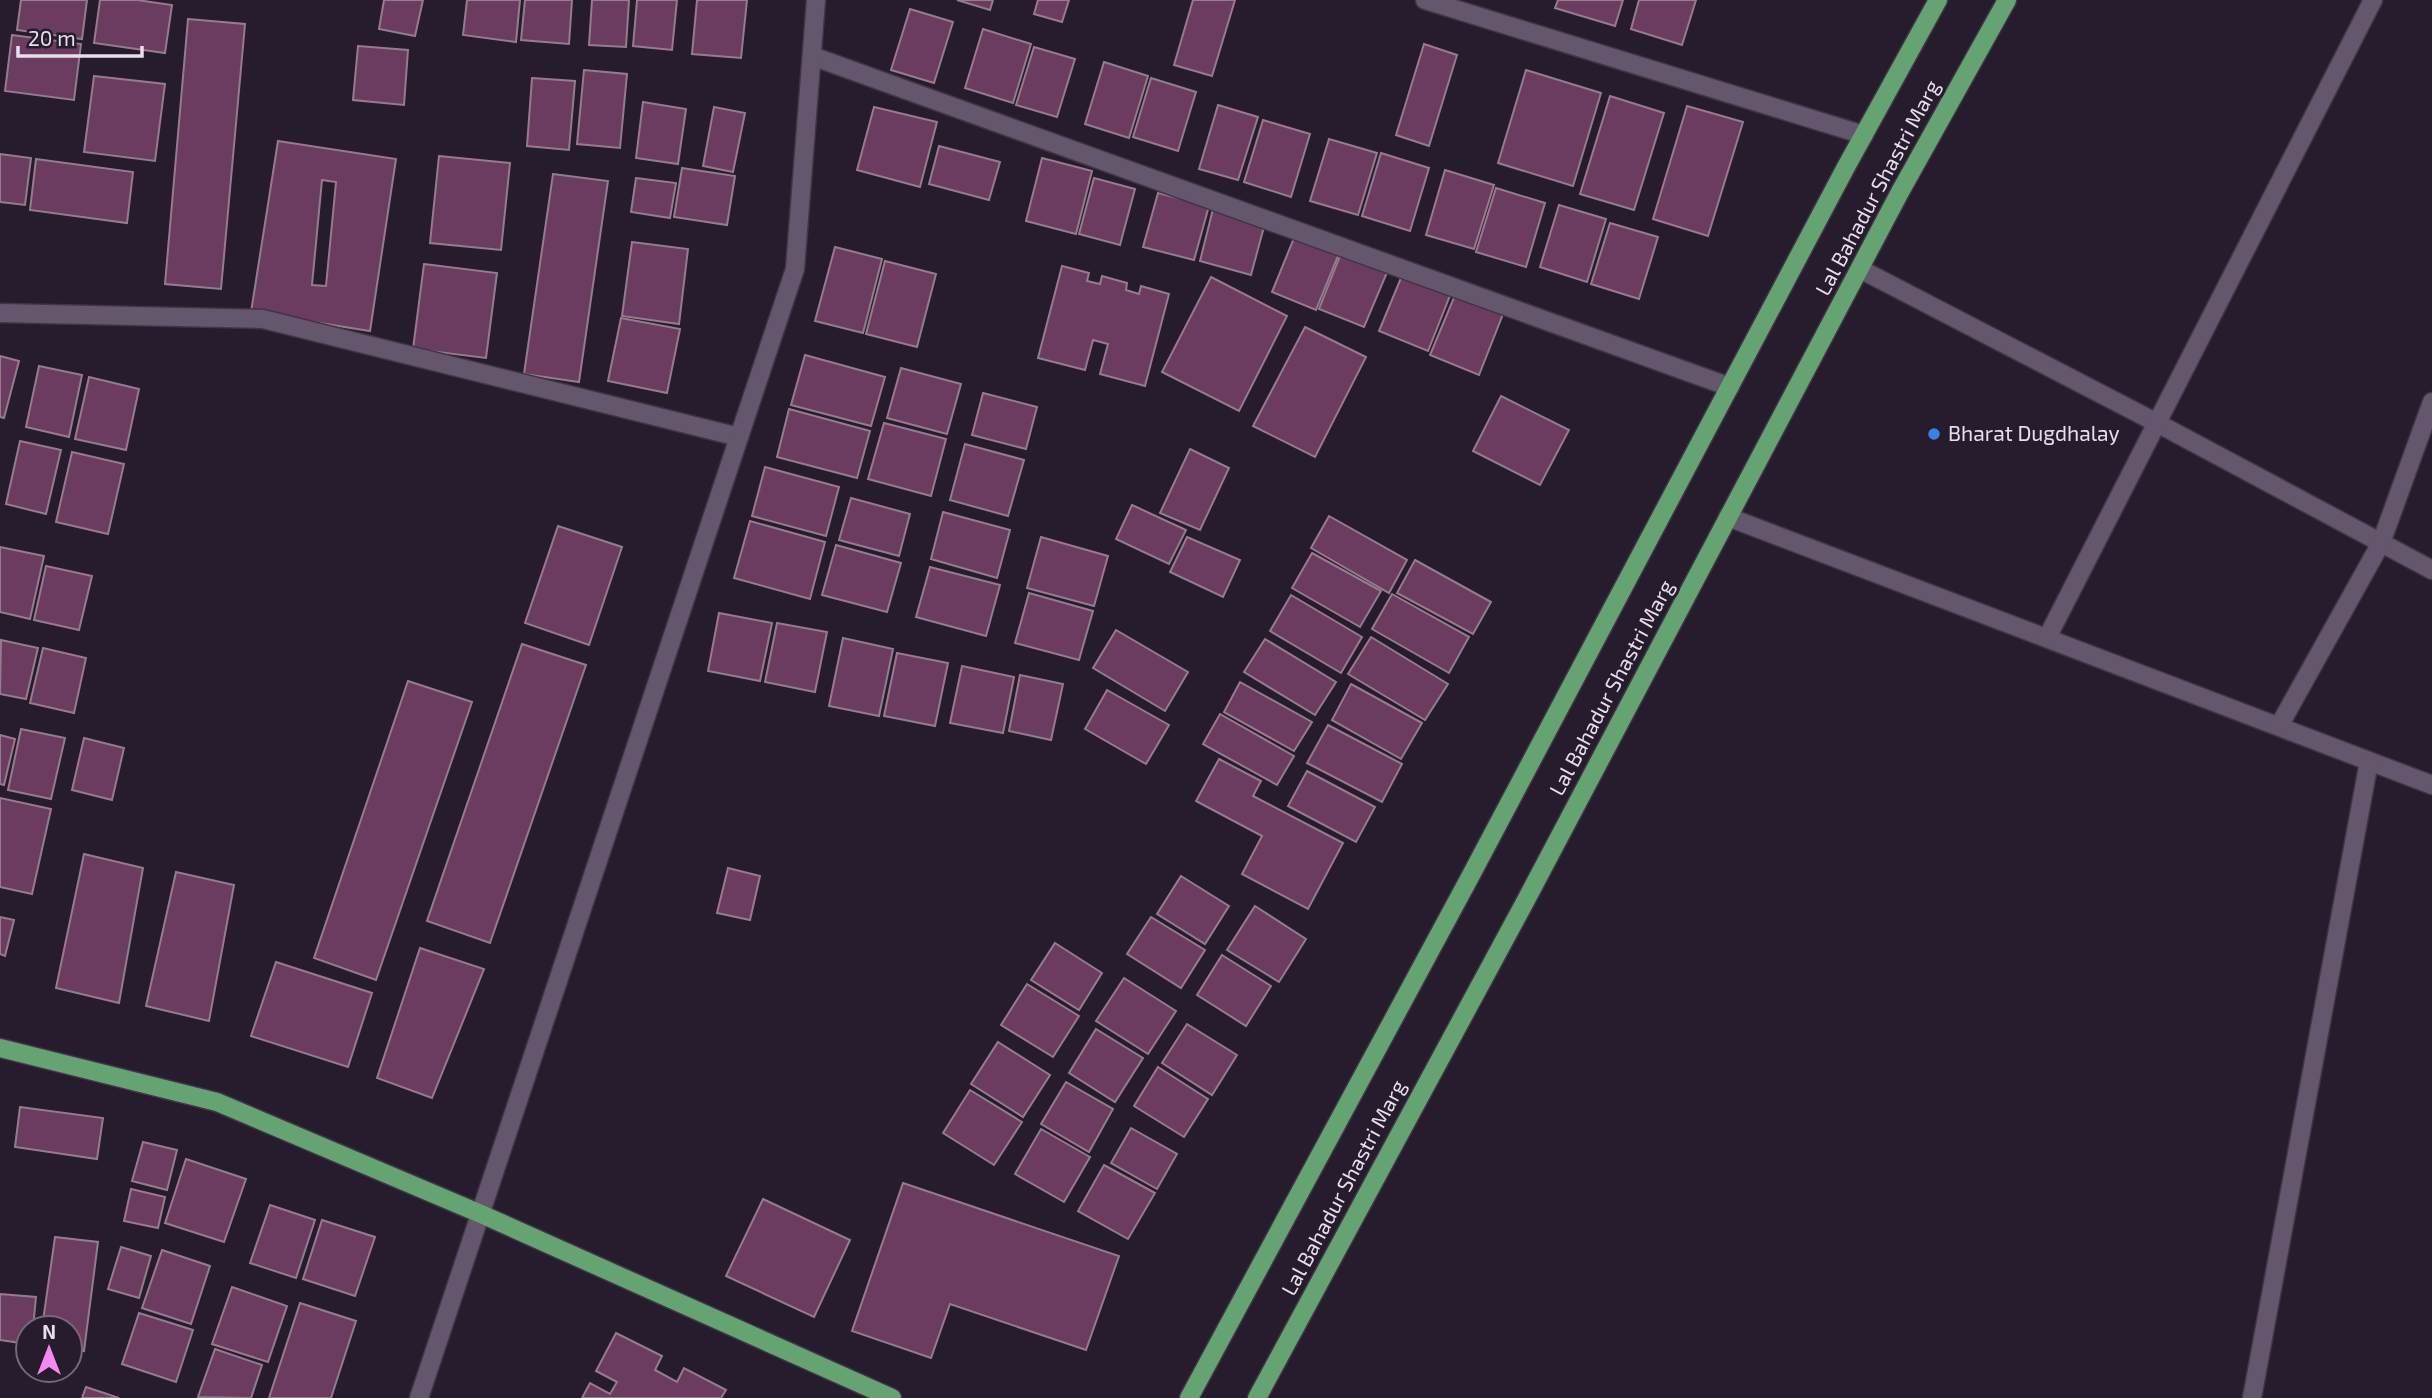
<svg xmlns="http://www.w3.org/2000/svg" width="2432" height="1398" font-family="'Exo 2',sans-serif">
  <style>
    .building { fill: #6c3b60; stroke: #947c8d; stroke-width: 2; fill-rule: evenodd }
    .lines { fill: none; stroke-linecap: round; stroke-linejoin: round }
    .minor-casing { stroke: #3f3645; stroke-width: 21 }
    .major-casing { stroke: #3f3645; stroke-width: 21 }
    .minor { stroke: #64566c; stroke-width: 18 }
    .major { stroke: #65a472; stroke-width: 18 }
    .shop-dot { fill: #3f7fe0; stroke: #271b2e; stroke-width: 2.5 }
    .labels { text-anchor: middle; stroke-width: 6; stroke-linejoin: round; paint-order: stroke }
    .street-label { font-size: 21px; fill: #e7dfec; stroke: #271b2e }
    .poi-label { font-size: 21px; fill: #e7dfec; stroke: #271b2e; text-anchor: start }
  </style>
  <rect width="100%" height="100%" fill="#271b2e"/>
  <g class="building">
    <polygon points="21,0 87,0 82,39 17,30"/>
    <polygon points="100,0 137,0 172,5 165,53 94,43"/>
    <polygon points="384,0 423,0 415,36 379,29"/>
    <polygon points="467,0 520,0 516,42 463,35"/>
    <polygon points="525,0 572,0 569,44 521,40"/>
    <polygon points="592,0 629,0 626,47 589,45"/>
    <polygon points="637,0 677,0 672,50 633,46"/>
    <polygon points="697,0 747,0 741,58 692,54"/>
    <polygon points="957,0 993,0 990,10"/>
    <polygon points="1038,0 1069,0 1062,22 1034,14"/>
    <polygon points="1193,0 1235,0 1212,76 1174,65"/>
    <polygon points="1558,0 1623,0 1615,26 1555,8"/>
    <polygon points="1639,0 1696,0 1682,45 1631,29"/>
    <polygon points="910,9 953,22 934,83 891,70"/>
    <polygon points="188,19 245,24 221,289 165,284"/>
    <polygon points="983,29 1031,44 1013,103 965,88"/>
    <polygon points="12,35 81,44 74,100 5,91"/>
    <polygon points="1424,44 1457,55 1429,146 1396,135"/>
    <polygon points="358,46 408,50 404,105 353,100"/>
    <polygon points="1034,47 1075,59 1057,117 1016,105"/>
    <polygon points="1104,62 1148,76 1129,138 1085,124"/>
    <polygon points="584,70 627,74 620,148 577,144"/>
    <polygon points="1526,70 1601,93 1573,186 1498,163"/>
    <polygon points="94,76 165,84 155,161 84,152"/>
    <polygon points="532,78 575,81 569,150 527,146"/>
    <polygon points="1151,78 1196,92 1178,151 1133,137"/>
    <polygon points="1610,96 1664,113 1634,210 1580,194"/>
    <polygon points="643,102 686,109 678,164 636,158"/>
    <polygon points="1218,105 1258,117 1238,180 1199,169"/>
    <polygon points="1687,106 1743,122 1708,236 1653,219"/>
    <polygon points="714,107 745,113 733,172 703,166"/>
    <polygon points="874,107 937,122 920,187 857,170"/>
    <polygon points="1263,120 1310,134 1291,197 1244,182"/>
    <polygon points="1329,139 1377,153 1358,215 1310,201"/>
    <path d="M 278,141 L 396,159 L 370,331 L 251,312 ZM 322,180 L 336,182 L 326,286 L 312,285 Z"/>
    <polygon points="939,146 1000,162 989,200 929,184"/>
    <polygon points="1381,153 1429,168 1410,231 1362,216"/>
    <polygon points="0,154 31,158 25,205 0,202"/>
    <polygon points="439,156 510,163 501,250 430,243"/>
    <polygon points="1042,158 1092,171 1076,234 1026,221"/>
    <polygon points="36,159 133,172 127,223 30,210"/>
    <polygon points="682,168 735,176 727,225 674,217"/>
    <polygon points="1445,170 1494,185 1474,249 1426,235"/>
    <polygon points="553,174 608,181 579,382 524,374"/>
    <polygon points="636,178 676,183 670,218 631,212"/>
    <polygon points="1094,178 1135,189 1120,245 1079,234"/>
    <polygon points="1496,188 1545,203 1526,267 1476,252"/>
    <polygon points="1158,193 1209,206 1194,260 1143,247"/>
    <polygon points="1559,205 1606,219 1587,282 1540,267"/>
    <polygon points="1213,209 1265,223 1251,275 1200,261"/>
    <polygon points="1610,223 1658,237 1639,299 1591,284"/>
    <polygon points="1296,233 1340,251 1316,310 1272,292"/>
    <polygon points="632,242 688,249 679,324 622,316"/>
    <polygon points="835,247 882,259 863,333 815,321"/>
    <polygon points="1342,251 1388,270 1364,327 1319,309"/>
    <polygon points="885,261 936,274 917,347 866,334"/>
    <polygon points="424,264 497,273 486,358 413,349"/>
    <polygon points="1062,266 1089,273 1087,281 1100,284 1102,276 1127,283 1126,290 1139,294 1141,286 1169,294 1145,386 1100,374 1108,344 1093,340 1085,370 1038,358"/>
    <polygon points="1403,273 1451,293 1428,351 1379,331"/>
    <polygon points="1211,277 1287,316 1239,411 1162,372"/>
    <polygon points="1455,295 1503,314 1479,375 1430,355"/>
    <polygon points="621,318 680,329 667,393 608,381"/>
    <polygon points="1305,327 1366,357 1315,457 1253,426"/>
    <polygon points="805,355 885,377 871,426 791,405"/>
    <polygon points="0,356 19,361 4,418 0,417"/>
    <polygon points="39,366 82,375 69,437 26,427"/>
    <polygon points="901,368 961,384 947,434 887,418"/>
    <polygon points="89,377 139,389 126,450 75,439"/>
    <polygon points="983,393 1037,407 1026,449 972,435"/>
    <polygon points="1501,396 1569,430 1540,485 1473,451"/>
    <polygon points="789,409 870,431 857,478 777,457"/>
    <polygon points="884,423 946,439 931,496 868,479"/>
    <polygon points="20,441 61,450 46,514 6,504"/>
    <polygon points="965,444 1024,460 1008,516 950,500"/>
    <polygon points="1190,449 1229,468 1200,530 1160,513"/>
    <polygon points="72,452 124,464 108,534 56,522"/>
    <polygon points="765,467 839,487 826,536 752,516"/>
    <polygon points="851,498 910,514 899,556 839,540"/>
    <polygon points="1132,505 1186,530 1169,564 1116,539"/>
    <polygon points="943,512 1010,530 997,578 931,559"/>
    <polygon points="1329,516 1407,560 1389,593 1311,548"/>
    <polygon points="750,521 825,542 810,599 734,578"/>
    <polygon points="558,526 622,547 589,645 525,623"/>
    <polygon points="1041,537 1108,556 1094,606 1027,588"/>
    <polygon points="1187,537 1240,560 1223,597 1170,572"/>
    <polygon points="836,545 901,563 887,612 822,595"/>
    <polygon points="0,547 44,556 30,619 0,612"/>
    <polygon points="1312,553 1381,591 1360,627 1292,588"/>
    <polygon points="1415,560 1491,602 1473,634 1397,593"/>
    <polygon points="46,566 92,576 79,630 34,620"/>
    <polygon points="930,567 1000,585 986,636 916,617"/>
    <polygon points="1029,593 1093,611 1079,660 1015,643"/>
    <polygon points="1392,594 1469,637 1449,673 1372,629"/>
    <polygon points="1291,595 1362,637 1341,673 1270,631"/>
    <polygon points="719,613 772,623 760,681 708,671"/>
    <polygon points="777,623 827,632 815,692 765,682"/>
    <polygon points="1116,630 1188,672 1165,711 1093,668"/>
    <polygon points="1371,637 1448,684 1425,720 1348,674"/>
    <polygon points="843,638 893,649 879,716 829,706"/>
    <polygon points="1265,639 1336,682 1315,715 1244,672"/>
    <polygon points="1,640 38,648 26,699 0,694"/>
    <polygon points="522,644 586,665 490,943 427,921"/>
    <polygon points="43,648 86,658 74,713 30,703"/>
    <polygon points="897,653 948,663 935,726 884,716"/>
    <polygon points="962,666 1014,677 1003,733 950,723"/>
    <polygon points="1020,675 1063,684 1051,740 1009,731"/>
    <polygon points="408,681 472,702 376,980 314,958"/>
    <polygon points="1240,682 1312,722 1294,751 1224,712"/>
    <polygon points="1351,684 1422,723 1401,759 1332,720"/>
    <polygon points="1107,690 1169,725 1146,764 1085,729"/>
    <polygon points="1220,714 1294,756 1277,785 1203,744"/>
    <polygon points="1328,725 1402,764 1382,802 1307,763"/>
    <polygon points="21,729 65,738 51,799 8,790"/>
    <polygon points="0,735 15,739 4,785 0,784"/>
    <polygon points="84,738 124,748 112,800 72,790"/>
    <polygon points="1219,759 1261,781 1253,796 1343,843 1308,909 1242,874 1262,836 1196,801"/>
    <polygon points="1307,771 1375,807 1356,842 1288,806"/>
    <polygon points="0,798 51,809 32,894 0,887"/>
    <polygon points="84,854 143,868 119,1003 56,988"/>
    <polygon points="728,868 760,876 750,920 717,913"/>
    <polygon points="176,872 234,885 209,1021 146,1006"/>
    <polygon points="1181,876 1229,906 1205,944 1157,914"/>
    <polygon points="1255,906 1306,939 1279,982 1227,950"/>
    <polygon points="0,917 14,920 5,956 0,954"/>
    <polygon points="1151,917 1205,950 1181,988 1127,954"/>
    <polygon points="1055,943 1102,973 1079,1010 1031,980"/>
    <polygon points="420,948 484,969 432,1098 377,1078"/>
    <polygon points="1222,955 1271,986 1246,1026 1197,995"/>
    <polygon points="276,962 372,993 348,1067 251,1036"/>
    <polygon points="1124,978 1176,1011 1148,1054 1096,1021"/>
    <polygon points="1027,984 1079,1016 1053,1057 1001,1025"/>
    <polygon points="1187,1024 1237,1055 1212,1095 1162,1063"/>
    <polygon points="1096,1029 1143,1058 1115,1102 1069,1073"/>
    <polygon points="998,1042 1050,1075 1023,1117 971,1084"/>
    <polygon points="1158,1067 1208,1099 1184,1137 1134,1106"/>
    <polygon points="1066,1082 1113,1109 1089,1152 1041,1124"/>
    <polygon points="970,1090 1022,1122 994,1165 943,1133"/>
    <polygon points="20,1107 103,1118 97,1159 15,1147"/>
    <polygon points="1131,1128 1177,1154 1157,1189 1111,1163"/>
    <polygon points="1041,1129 1090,1157 1064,1202 1015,1174"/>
    <polygon points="143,1142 177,1150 167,1190 132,1181"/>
    <polygon points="186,1159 246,1179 224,1242 165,1223"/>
    <polygon points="1104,1165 1155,1193 1128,1239 1078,1211"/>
    <polygon points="903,1183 1119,1256 1086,1350 950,1304 931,1358 852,1331"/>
    <polygon points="131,1189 165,1197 158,1228 124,1221"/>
    <polygon points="763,1199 850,1240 814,1317 726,1276"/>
    <polygon points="270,1205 315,1220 296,1278 250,1263"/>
    <polygon points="322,1220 375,1237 355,1296 303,1279"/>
    <polygon points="55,1237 98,1242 84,1351 70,1349 70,1328 42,1328"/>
    <polygon points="121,1247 151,1256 139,1298 108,1289"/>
    <polygon points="162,1250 210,1266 191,1324 142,1308"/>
    <polygon points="232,1287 287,1306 268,1362 212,1344"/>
    <polygon points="0,1294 36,1297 33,1328 28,1328 28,1344 0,1340"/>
    <polygon points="300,1303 356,1321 331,1398 269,1398"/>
    <polygon points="139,1313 193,1330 176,1382 122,1364"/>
    <polygon points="616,1333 662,1356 655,1370 677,1382 684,1368 726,1390 721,1398 582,1398 590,1383 610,1394 617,1382 596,1371"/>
    <polygon points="215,1349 262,1365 251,1398 198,1397"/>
    <polygon points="86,1387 119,1398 82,1398"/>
  </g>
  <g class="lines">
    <g class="minor-casing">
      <g id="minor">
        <polyline points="1425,0 1864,135"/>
        <polyline points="812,56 1730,387"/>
        <polyline points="1860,269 2157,423 2432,570"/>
        <polyline points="0,313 263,319 739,437"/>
        <polyline points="1728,517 2432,785"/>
        <polyline points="2047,638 2373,0"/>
        <polyline points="2279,726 2381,543 2432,402"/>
        <polyline points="419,1398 795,269 816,0"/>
        <polyline points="2252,1398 2369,761"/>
      </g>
    </g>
    <g class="major-casing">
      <g id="major">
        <polyline points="0,1048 217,1102 481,1214 892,1398"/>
        <polyline points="1189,1398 1470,877 1846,167 1938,0"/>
        <polyline points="1257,1398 1525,902 1900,192 2007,0"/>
      </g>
    </g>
    <use href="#minor" class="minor"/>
    <use href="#major" class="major"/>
  </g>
  <circle class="shop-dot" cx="1934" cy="434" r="7"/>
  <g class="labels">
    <g class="street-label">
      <text transform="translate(1878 188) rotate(-62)" y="7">Lal Bahadur Shastri Marg</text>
      <text transform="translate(1612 688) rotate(-62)" y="7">Lal Bahadur Shastri Marg</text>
      <text transform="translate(1344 1188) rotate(-62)" y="7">Lal Bahadur Shastri Marg</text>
    </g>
    <g class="poi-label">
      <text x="1948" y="441">Bharat Dugdhalay</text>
    </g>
  </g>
  <g transform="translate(49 1349)"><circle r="33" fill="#271b2e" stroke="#74697a" stroke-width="2"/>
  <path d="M0-5L12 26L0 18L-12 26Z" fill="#f38af2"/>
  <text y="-10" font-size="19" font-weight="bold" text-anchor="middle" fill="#e7dfec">N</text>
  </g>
  <path d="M18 46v10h124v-10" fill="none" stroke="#e7dfec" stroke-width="3.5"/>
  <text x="28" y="46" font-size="21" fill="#e7dfec" stroke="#271b2e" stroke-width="5" paint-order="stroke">20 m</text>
</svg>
